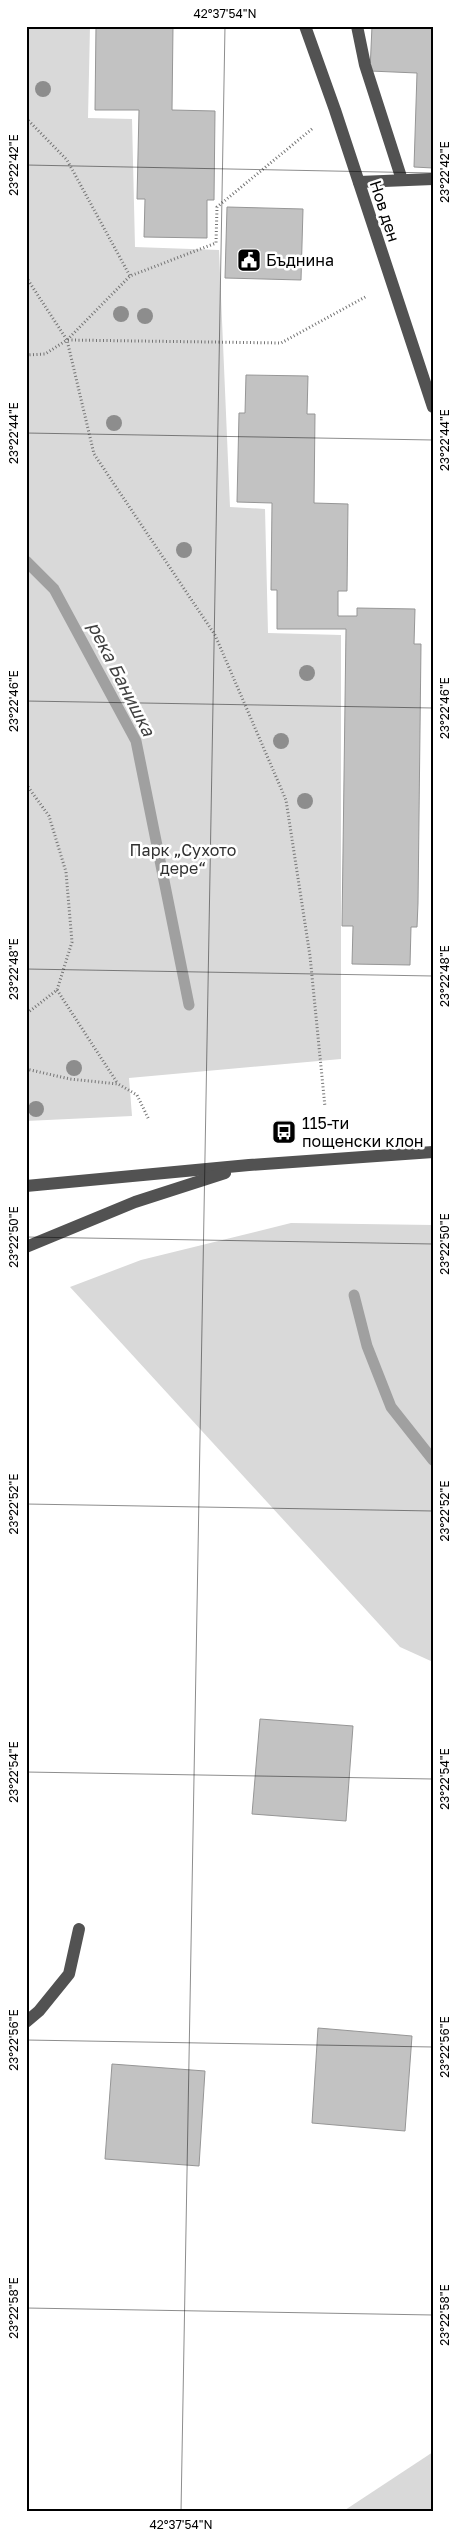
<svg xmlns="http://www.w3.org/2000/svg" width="459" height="2538" font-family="'Golos Text',sans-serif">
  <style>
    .green { fill: #d9d9d9 }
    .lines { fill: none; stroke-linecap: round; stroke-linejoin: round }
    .stream { stroke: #a0a0a0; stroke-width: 11 }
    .building { fill: #c2c2c2; stroke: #969696 }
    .path { stroke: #747474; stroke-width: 3; stroke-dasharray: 1 2.5; stroke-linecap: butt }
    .minor { stroke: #525252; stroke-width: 12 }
    .tree { fill: #8d8d8d }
    .ticks { fill: none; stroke: #000; stroke-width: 1; stroke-opacity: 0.45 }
    .labels { text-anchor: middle; stroke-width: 5; stroke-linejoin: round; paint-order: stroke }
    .street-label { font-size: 16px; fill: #000; stroke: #fff }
    .poi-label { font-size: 16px; fill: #000; stroke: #fff; text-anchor: start }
    .park-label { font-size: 16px; fill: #303030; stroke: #fff }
    .water-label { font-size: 18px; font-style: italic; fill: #414141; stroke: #fff }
    .neatline { fill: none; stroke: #000; stroke-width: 2 }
    .ticks-label { font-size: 12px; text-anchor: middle; fill: #000 }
  </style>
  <rect width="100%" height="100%" fill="#fff"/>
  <g class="green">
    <polygon points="26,26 90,26 88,118 132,119 135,247 219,250 230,507 265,509 268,633 341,635 341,1059 129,1078 132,1116 26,1121"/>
    <polygon points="291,1223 433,1225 433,1662 400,1647 70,1287 141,1260"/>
    <polygon points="433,2452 433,2512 342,2512"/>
  </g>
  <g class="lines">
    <g class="stream">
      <polyline points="26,561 54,589 136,741 189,1005"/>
      <polyline points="354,1295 367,1346 391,1407 433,1460"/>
    </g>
  </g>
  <g class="building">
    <polygon points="96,26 173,26 172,110 215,111 214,200 207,200 207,238 144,237 145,199 137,199 139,110 95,110"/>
    <polygon points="372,26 433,26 433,168 414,167 417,73 370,71"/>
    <polygon points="227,207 303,209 301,280 225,278"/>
    <polygon points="246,375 308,376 307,414 315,414 314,503 348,504 347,591 338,591 338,616 357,616 357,608 415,609 414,644 421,644 418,903 417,927 411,927 410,965 352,964 353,926 342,926 346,629 277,629 277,590 271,590 272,503 237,502 239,413 245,413"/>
    <polygon points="260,1719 353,1726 346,1821 252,1814"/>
    <polygon points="318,2028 412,2036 405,2131 312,2123"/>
    <polygon points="112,2064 205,2071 199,2166 105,2159"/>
  </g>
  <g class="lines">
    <g class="path">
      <polyline points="26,118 67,160 130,276"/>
      <polyline points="26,277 67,340 94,454 215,635 286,800 310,956 325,1107"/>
      <polyline points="68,340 281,343 367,296"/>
      <polyline points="26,355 45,354 67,340 130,276 216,243 217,207 313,128"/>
      <polyline points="26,784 49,816 66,872 72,942 57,990 26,1014"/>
      <polyline points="57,990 118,1084"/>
      <polyline points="26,1069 70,1079 118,1084 137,1095 149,1120"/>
    </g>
    <g class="minor">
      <polyline points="305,26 335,110 433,407"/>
      <polyline points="357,26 365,65 402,180"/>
      <polyline points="359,182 433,179"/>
      <polyline points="26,1186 249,1165 433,1152"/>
      <polyline points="26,1247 135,1202 225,1173"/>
      <polyline points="26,2022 39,2011 69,1974 79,1929"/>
    </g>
  </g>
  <g class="tree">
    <circle cx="43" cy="89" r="8"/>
    <circle cx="121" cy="314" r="8"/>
    <circle cx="145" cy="316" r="8"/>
    <circle cx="114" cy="423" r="8"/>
    <circle cx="184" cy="550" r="8"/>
    <circle cx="307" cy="673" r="8"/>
    <circle cx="281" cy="741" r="8"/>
    <circle cx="305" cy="801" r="8"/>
    <circle cx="74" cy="1068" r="8"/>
    <circle cx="36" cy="1109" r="8"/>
  </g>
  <path class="ticks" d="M 26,165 L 433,173M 26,433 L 433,440M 26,701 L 433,708M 26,969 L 433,976M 26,1237 L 433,1244M 26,1504 L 433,1511M 26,1772 L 433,1779M 26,2040 L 433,2047M 26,2308 L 433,2315M 181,2512 L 225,26"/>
  <defs>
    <g id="civic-square" transform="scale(1.25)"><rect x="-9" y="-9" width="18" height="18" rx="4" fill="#000" stroke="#fff"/><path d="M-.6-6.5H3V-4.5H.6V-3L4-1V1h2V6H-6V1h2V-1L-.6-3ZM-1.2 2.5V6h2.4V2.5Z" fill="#fff"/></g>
    <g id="bus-square" transform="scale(1.25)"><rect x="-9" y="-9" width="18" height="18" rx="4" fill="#000" stroke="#fff"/><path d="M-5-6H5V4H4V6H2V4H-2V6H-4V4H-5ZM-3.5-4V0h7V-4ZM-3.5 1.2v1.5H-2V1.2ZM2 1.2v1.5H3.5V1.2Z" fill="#fff"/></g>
  </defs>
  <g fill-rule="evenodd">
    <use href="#civic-square" x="249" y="260"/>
    <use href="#bus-square" x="284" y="1132"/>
  </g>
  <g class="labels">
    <g class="street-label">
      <text transform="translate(385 211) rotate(72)" y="6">Нов ден</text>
    </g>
    <g class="poi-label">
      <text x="266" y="266">Бъднина</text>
      <text x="302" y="1129">115-ти<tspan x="302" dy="18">пощенски клон</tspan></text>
    </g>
    <g class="park-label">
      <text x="183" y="856">Парк „Сухото<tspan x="183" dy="18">дере“</tspan></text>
    </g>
    <g class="water-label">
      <text transform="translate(121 679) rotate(63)" y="6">река Банишка</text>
    </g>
  </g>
  <rect width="459" height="2538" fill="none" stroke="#ffffff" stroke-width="55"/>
  <rect x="28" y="28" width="404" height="2482" class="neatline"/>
  <g class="ticks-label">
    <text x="225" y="18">42°37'54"N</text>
    <text transform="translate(14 165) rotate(-90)" y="4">23°22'42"E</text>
    <text transform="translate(445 172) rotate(-90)" y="4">23°22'42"E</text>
    <text transform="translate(14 433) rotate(-90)" y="4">23°22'44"E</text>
    <text transform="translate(445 440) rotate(-90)" y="4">23°22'44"E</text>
    <text transform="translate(14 701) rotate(-90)" y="4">23°22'46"E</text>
    <text transform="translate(445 708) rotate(-90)" y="4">23°22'46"E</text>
    <text transform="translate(14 969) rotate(-90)" y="4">23°22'48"E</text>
    <text transform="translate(445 976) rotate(-90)" y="4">23°22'48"E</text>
    <text transform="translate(14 1237) rotate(-90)" y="4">23°22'50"E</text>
    <text transform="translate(445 1244) rotate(-90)" y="4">23°22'50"E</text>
    <text transform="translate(14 1504) rotate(-90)" y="4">23°22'52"E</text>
    <text transform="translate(445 1511) rotate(-90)" y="4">23°22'52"E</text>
    <text transform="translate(14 1772) rotate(-90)" y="4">23°22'54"E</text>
    <text transform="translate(445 1779) rotate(-90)" y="4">23°22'54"E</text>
    <text transform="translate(14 2040) rotate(-90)" y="4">23°22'56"E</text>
    <text transform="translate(445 2047) rotate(-90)" y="4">23°22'56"E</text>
    <text transform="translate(14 2308) rotate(-90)" y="4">23°22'58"E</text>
    <text transform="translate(445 2315) rotate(-90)" y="4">23°22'58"E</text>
    <text x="181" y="2529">42°37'54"N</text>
  </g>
</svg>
